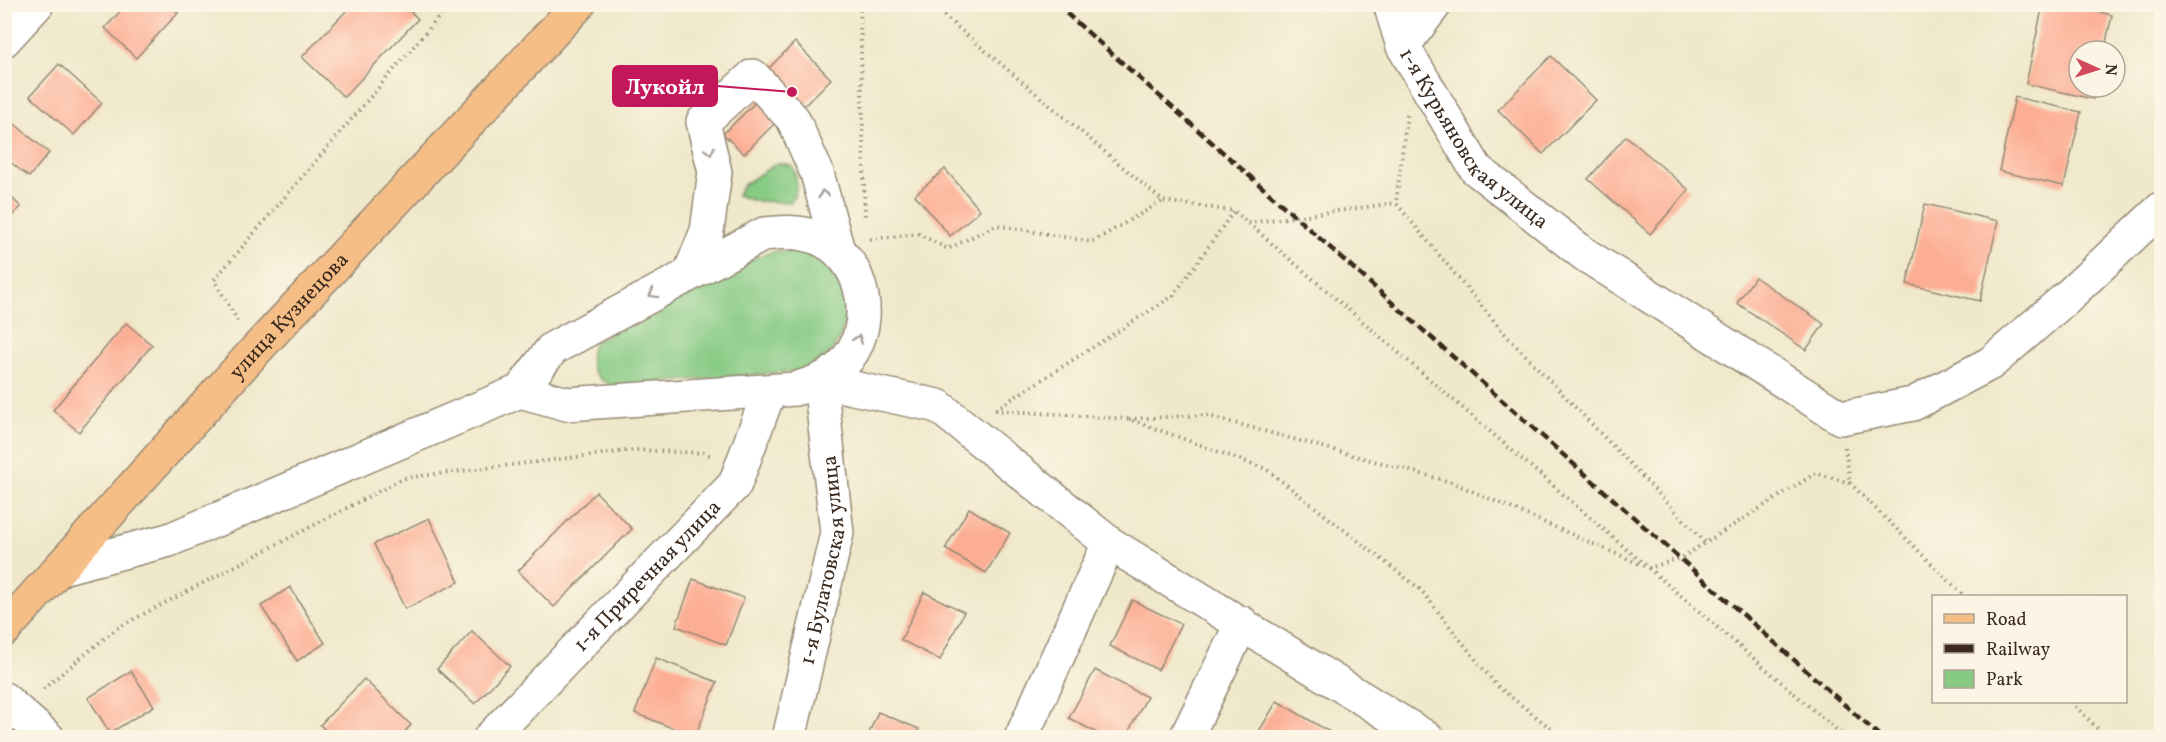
<svg xmlns="http://www.w3.org/2000/svg" width="2166" height="742" font-family="Vollkorn,serif">
  <style>
    .green { fill: #86ca84; stroke: #607a51; stroke-width: 1.5 }
    .building { fill: #fcae94 }
    .lines { fill: none; stroke-linecap: round; stroke-linejoin: round }
    .minor-casing { stroke: #958974; stroke-width: 36 }
    .major-casing { stroke: #958974; stroke-width: 36 }
    .path { stroke: #958974; stroke-width: 4; stroke-dasharray: 1.5 4.5; stroke-linecap: butt }
    .minor { stroke: #fff; stroke-width: 33 }
    .major { stroke: #f6be87; stroke-width: 33 }
    .rail { stroke: #3b2a1e; stroke-width: 4.5; stroke-dasharray: 9 4.5; stroke-linecap: butt }
    .oneway { stroke: #a79f9a }
    .labels { text-anchor: middle; stroke-width: 5; stroke-linejoin: round; paint-order: stroke }
    .street-label { font-size: 21px; fill: #3b2a1e; stroke: #fcf5e5 }
    .leader { fill: none; stroke: #c2185b; stroke-width: 2 }
    .callout-dot { fill: #c2185b; stroke: #fcf5e5; stroke-width: 2 }
    .callout { fill: #c2185b; stroke: #c2185b; stroke-width: 2 }
    .callout-label { font-size: 22px; text-anchor: middle; font-weight: bold; fill: #fff }
  </style>
  <rect width="100%" height="100%" fill="#fcf5e5"/>
  <filter id="ink" filterUnits="userSpaceOnUse"><feTurbulence type="fractalNoise" baseFrequency=".0167" numOctaves="2"/><feDisplacementMap in="SourceGraphic" scale="12" xChannelSelector="R" yChannelSelector="G"/><feConvolveMatrix kernelMatrix="1 2 1 2 8 2 1 2 1" color-interpolation-filters="sRGB"/></filter>
  <filter id="wash" filterUnits="userSpaceOnUse"><feTurbulence type="fractalNoise" baseFrequency=".008" numOctaves="4" result="noise"/><feDisplacementMap in="SourceGraphic" scale="24" xChannelSelector="R" yChannelSelector="G"/><feGaussianBlur stdDeviation="1.35" result="paint"/><feColorMatrix in="noise" values="0 0 0 0 0 0 0 0 0 0 0 0 0 0 0 0 0 1.4 0 .05"/><feComposite in="paint" operator="in"/></filter>
  <g filter="url(#wash)">
    <rect width="100%" height="100%" fill="#efe8ca"/>
    <g class="green">
      <path d="M 777,163 L 791,165 C 799,178 798,189 791,202 L 754,201 L 737,195 L 743,185 Z"/>
      <path d="M 776,251 C 790,251 804,251 816,259 C 846,277 854,320 833,349 C 825,360 811,365 798,371 L 614,386 C 593,379 585,363 594,342 L 756,257 Z"/>
    </g>
    <g id="blocks">
      <g class="building">
        <polygon points="127,4 169,4 178,13 136,58 105,28"/>
        <polygon points="353,4 403,4 418,19 344,97 302,57"/>
        <polygon points="2043,4 2066,4 2112,15 2104,51 2079,51 2079,87 2096,87 2093,99 2026,84"/>
        <polygon points="795,42 831,79 802,108 796,102 744,154 723,134 776,82 765,72"/>
        <polygon points="1551,56 1596,100 1543,154 1498,110"/>
        <polygon points="59,64 102,103 74,135 30,96"/>
        <polygon points="2015,97 2081,112 2064,186 1999,171"/>
        <polygon points="10,120 49,153 29,177 4,157 4,127"/>
        <polygon points="1626,136 1689,190 1650,234 1588,179"/>
        <polygon points="945,169 980,210 950,236 915,195"/>
        <polygon points="4,190 21,207 4,223"/>
        <polygon points="1925,204 1998,221 1980,301 1907,284"/>
        <polygon points="1755,277 1824,324 1806,350 1737,303"/>
        <polygon points="126,323 152,345 79,432 53,410"/>
        <polygon points="596,492 632,529 554,607 518,571"/>
        <polygon points="969,508 1010,533 986,573 945,549"/>
        <polygon points="429,518 459,582 405,609 374,544"/>
        <polygon points="693,579 744,598 726,645 676,626"/>
        <polygon points="290,587 325,643 297,661 261,606"/>
        <polygon points="924,592 964,612 940,660 901,640"/>
        <polygon points="1132,600 1181,624 1158,670 1110,646"/>
        <polygon points="472,631 510,666 475,704 437,669"/>
        <polygon points="656,658 717,682 695,737 635,713"/>
        <polygon points="1095,670 1147,697 1125,738 1106,738 1069,718"/>
        <polygon points="131,671 154,706 110,733 88,698"/>
        <polygon points="364,679 411,725 399,738 334,738 320,725"/>
        <polygon points="1277,701 1330,732 1327,738 1255,738"/>
        <polygon points="878,712 919,729 916,738 867,738"/>
      </g>
    </g>
  </g>
  <g filter="url(#ink)">
    <use href="#blocks" fill-opacity="0" stroke="#958974" stroke-width="1.5"/>
    <g class="lines">
      <g class="minor-casing">
        <g id="minor">
          <path id="s1" d="M 1390,4 L 1403,46 L 1476,169 L 1584,254 L 1841,418 L 1913,404 L 1991,363 L 2065,299 L 2162,208"/>
          <polyline points="4,40 37,4"/>
          <polyline points="1403,46 1435,4"/>
          <polyline points="690,273 707,231 715,172 703,122 753,76 793,119 817,173 838,251"/>
          <polyline points="820,381 938,406 1109,543 1427,738"/>
          <path d="M 61,568 L 169,540 L 520,391 L 552,349 L 764,234 C 782,232 798,231 815,237 C 866,255 880,330 840,367 C 827,379 812,384 795,389 L 567,404 L 520,391"/>
          <polyline points="4,699 48,738"/>
          <path id="s2" d="M 490,738 L 735,484 L 769,392"/>
          <path id="s3" d="M 789,738 L 837,533 L 820,381"/>
          <polyline points="1021,738 1109,543"/>
          <polyline points="1186,738 1242,623"/>
        </g>
      </g>
      <g class="major-casing">
        <g id="major">
          <path id="s4" d="M 4,630 L 255,351 L 579,4"/>
        </g>
      </g>
      <g class="path">
        <polyline points="860,4 865,220"/>
        <polyline points="930,4 1163,201 1234,211 1846,738"/>
        <polyline points="1407,115 1396,203 1504,333 1706,543"/>
        <polyline points="1248,223 1396,203"/>
        <polyline points="870,239 919,234 948,249 996,225 1092,242 1163,201"/>
        <polyline points="238,321 214,280 450,4"/>
        <polyline points="996,409 1173,296 1234,211"/>
        <polyline points="995,410 1129,419 1266,469 1421,590 1496,685 1563,738"/>
        <polyline points="1129,419 1205,415 1451,482 1649,568 1681,558 1816,473 1850,483"/>
        <polyline points="1845,447 1850,483 1964,596"/>
        <polyline points="43,689 117,628 404,478 635,450 704,453 712,456"/>
        <polyline points="2071,702 2107,738"/>
      </g>
      <use href="#minor" class="minor"/>
      <use href="#major" class="major"/>
      <polyline class="rail" points="1056,4 1882,738"/>
    </g>
    <defs><path id="oneway-chevron" d="M-2-3.5L2.5 0L-2 3.5" fill="none" stroke-width="1.6" stroke-linecap="round" stroke-linejoin="round" transform="scale(1.5)"/></defs>
    <g class="oneway">
      <use href="#oneway-chevron" transform="translate(710 151) rotate(76)"/>
      <use href="#oneway-chevron" transform="translate(823 194) rotate(-105)"/>
      <use href="#oneway-chevron" transform="translate(653 294) rotate(151)"/>
      <use href="#oneway-chevron" transform="translate(858 339) rotate(-70)"/>
    </g>
  </g>
  <g class="labels">
    <g class="street-label">
      <text dy="7" stroke="none"><textPath href="#s1" startOffset="162">1-я Курьяновская улица</textPath></text>
      <text dy="7" stroke="none"><textPath href="#s4" startOffset="424">улица Кузнецова</textPath></text>
      <text dy="7" stroke="none"><textPath href="#s3" startOffset="182">1-я Булатовская улица</textPath></text>
      <text dy="7" stroke="none"><textPath href="#s2" startOffset="226">1-я Приречная улица</textPath></text>
    </g>
  </g>
  <path class="leader" d="M792 92L717 86"/>
  <circle class="callout-dot" cx="792" cy="92" r="6"/>
  <rect class="callout" x="613" y="66" width="104" height="40" rx="6"/>
  <g class="callout-label">
    <text x="665" y="94">Лукойл</text>
  </g>
  <rect width="2166" height="742" fill="none" stroke="#fcf5e5" stroke-width="24"/>
  <rect x="1932" y="595" width="195" height="108" fill="#fcf5e5" stroke="#afa495" stroke-width="1.5"/>
  <rect x="1944" y="614" width="30" height="9" fill="#f6be87" stroke="#afa495" stroke-width="1.5"/>
  <text x="1986" y="625" font-size="18" fill="#3b2a1e">Road</text>
  <rect x="1944" y="644" width="30" height="9" fill="#3b2a1e" stroke="#afa495" stroke-width="1.5"/>
  <text x="1986" y="655" font-size="18" fill="#3b2a1e">Railway</text>
  <rect x="1944" y="670" width="30" height="18" fill="#86ca84" stroke="#afa495" stroke-width="1.5"/>
  <text x="1986" y="685" font-size="18" fill="#3b2a1e">Park</text>
  <g transform="translate(2097 69) rotate(93)"><circle r="28" fill="#fcf5e5" stroke="#afa495" stroke-width="1.5"/>
  <path d="M0-4.5L10 22L0 15L-10 22Z" fill="#d1495b"/>
  <text y="-9" font-size="16" font-weight="bold" text-anchor="middle" fill="#3b2a1e">N</text>
  </g>
</svg>
